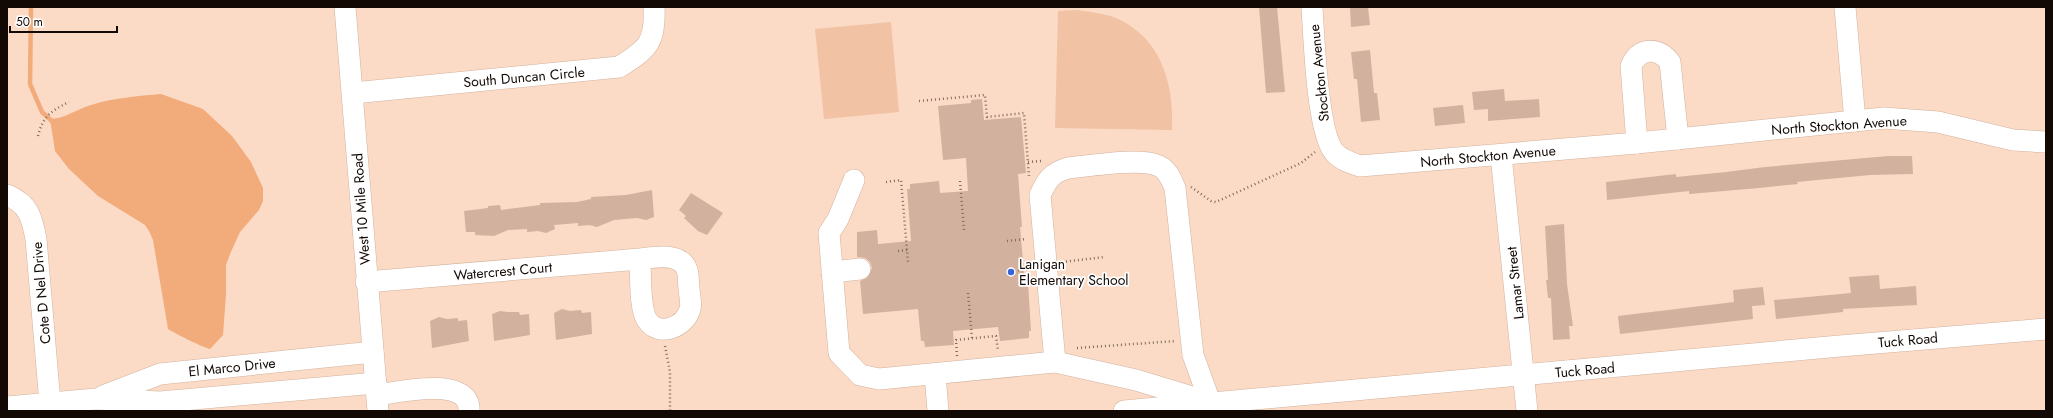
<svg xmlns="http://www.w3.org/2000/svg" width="2053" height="418" font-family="Jost,sans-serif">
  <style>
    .green { fill: #f1c2a3 }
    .water { fill: #f2ab7b }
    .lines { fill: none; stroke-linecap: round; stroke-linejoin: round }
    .stream { stroke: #f2ab7b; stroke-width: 4.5 }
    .building { fill: #d2b29e }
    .minor-casing { stroke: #d2b29e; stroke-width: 22 }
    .path { stroke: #806c5f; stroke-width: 2.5; stroke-dasharray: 1 3; stroke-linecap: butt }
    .minor { stroke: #fff; stroke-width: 21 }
    .poi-dot { fill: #3765d5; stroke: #fff; stroke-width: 1.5 }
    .labels { text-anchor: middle; stroke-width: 3.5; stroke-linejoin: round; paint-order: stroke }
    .street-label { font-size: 14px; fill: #130904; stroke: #fff }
    .poi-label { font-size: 14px; fill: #130904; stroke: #fff; text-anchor: start }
  </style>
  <rect width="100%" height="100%" fill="#fbdbc6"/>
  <g class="green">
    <path d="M 1077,10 C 1090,12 1103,13 1116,18 C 1162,38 1174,85 1172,130 L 1055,128 L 1058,11 Z"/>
    <polygon points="891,22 899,112 824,119 815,29"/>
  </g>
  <path class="water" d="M 161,94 L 203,109 L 232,136 L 251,162 L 263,188 L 263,201 L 259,210 L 240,232 L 230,254 L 226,265 L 226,294 L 223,335 L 210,349 C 202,347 176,334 168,329 L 153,240 L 149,231 L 145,225 L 98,196 L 69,169 L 55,151 L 50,119 C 64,119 77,109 91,105 C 113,98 138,96 161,94 Z"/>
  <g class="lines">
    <polyline class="stream" points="31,7 30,84 42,112 54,123"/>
  </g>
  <g class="building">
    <polygon points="1259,7 1277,7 1285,92 1266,93"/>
    <polygon points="1350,7 1368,7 1370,25 1351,27"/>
    <polygon points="1370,50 1374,93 1377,93 1380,120 1361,122 1357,79 1354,79 1351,52"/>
    <polygon points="1504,89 1505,101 1539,99 1540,117 1488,121 1488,109 1474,110 1472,92"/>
    <polygon points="982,99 984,120 1021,117 1026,173 1018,174 1022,227 1020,227 1025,283 1028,283 1031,331 1029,331 1029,338 1000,341 998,327 953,331 954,345 925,347 924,341 921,341 918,309 863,314 860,281 867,278 872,268 870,262 865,258 857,257 857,232 877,230 878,244 911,241 907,189 910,189 910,184 939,181 940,193 968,191 966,158 943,160 938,106 971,103 971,100"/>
    <polygon points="1463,105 1465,123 1435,126 1433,108"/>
    <polygon points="1888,156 1912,156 1913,174 1870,175 1797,182 1798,184 1759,188 1689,194 1689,191 1607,200 1606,182 1676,174 1676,177 1726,172 1765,167"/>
    <polygon points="652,190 654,217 646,220 637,218 614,220 597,227 589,225 578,226 578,223 554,225 555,229 546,233 538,231 527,232 527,229 508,230 494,236 475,235 475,232 466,232 464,211 488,208 488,206 500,205 501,210 540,205 540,203 577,202 591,199 591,197 626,195"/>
    <polygon points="691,193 723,213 707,235 698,231 684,218 686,216 679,210"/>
    <polygon points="1564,224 1567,284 1573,326 1569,326 1570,339 1553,340 1551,298 1548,298 1546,280 1548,280 1545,226"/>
    <polygon points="1879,275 1880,289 1916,286 1917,305 1843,309 1843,312 1776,319 1774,300 1851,293 1849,277"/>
    <polygon points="1763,287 1765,305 1752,306 1753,319 1620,334 1618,316 1734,302 1733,290"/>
    <polygon points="562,309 570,311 581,310 582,313 591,312 592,334 556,340 554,313"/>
    <polygon points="500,311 508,312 519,312 520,315 529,314 530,335 494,341 492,314"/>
    <polygon points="439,317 447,319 458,318 458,321 467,320 469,341 432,348 430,321"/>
  </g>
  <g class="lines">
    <g class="minor-casing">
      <g id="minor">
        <polyline points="345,7 378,411"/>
        <path d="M 1312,7 C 1314,38 1317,131 1334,152 C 1341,160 1351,163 1360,166 L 1637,143 L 1884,118 L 1938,122 L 2013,140 L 2046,142"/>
        <polyline points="1845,7 1855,121"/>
        <path d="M 353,93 L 619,67 C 648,49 656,42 654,7"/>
        <path d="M 1637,143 L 1631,66 C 1639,48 1657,46 1670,62 L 1678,139"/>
        <polyline points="1501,155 1527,411"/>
        <polyline points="854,180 838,219 829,233 839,353 860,375 879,379 1055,362 1136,380 1202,400"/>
        <path d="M 7,195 C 29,204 32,218 36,239 L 50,403"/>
        <polyline points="832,272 860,269"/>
        <path d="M 366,282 L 640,259 C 641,274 639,307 647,320 C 659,338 685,327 690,309 C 692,303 689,294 689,288 C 688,283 689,275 687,270 C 681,252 654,257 640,259"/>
        <path d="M 1055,362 L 1040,195 C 1047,180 1051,173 1068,168 C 1088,166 1142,157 1159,166 C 1168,170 1171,179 1175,188 L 1193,355 L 1210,402"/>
        <polyline points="935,374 938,411"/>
        <path d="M 377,395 C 398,392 471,375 469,411"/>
        <polyline points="103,396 160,374 373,352"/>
        <polyline points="7,407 96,399 160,402 376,383"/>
        <polyline points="1124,411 1840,346 2046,329"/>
      </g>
    </g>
    <g class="path">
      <polyline points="919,101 985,95 987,117 1024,113 1029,176"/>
      <path d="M 38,136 C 43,116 51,111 69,102"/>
      <polyline points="1028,162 1041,161"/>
      <polyline points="960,181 964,230"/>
      <polyline points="886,182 901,180 908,262"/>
      <polyline points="1191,187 1211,201 1216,202 1301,163 1315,152"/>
      <polyline points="1007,241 1026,239"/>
      <polyline points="898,251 907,250"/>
      <polyline points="1062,262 1105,257"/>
      <polyline points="1010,271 1030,269"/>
      <polyline points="968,293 972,338"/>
      <polyline points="665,346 670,372 670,411"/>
      <polyline points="1077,348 1176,341"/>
      <polyline points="957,356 956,340 996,336 998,351"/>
    </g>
    <use href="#minor" class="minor"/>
  </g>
  <circle class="poi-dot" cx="1011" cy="272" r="4"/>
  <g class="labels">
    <g class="street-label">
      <text transform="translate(1319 73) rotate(-96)" y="5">Stockton Avenue</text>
      <text transform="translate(524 77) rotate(-5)" y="5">South Duncan Circle</text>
      <text transform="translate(1839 125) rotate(-4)" y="5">North Stockton Avenue</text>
      <text transform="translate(1488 156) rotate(-5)" y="5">North Stockton Avenue</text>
      <text transform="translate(361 209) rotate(-94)" y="5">West 10 Mile Road</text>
      <text transform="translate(503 271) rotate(-5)" y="5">Watercrest Court</text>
      <text transform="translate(1515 283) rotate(-96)" y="5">Lamar Street</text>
      <text transform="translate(41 293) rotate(-95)" y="5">Cote D Nel Drive</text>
      <text transform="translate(1908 340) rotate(-5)" y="5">Tuck Road</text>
      <text transform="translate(232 367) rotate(-6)" y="5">El Marco Drive</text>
      <text transform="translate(1585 370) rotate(-5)" y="5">Tuck Road</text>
    </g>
    <g class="poi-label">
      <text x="1019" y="269">Lanigan<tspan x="1019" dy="16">Elementary School</tspan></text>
    </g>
  </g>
  <rect width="2053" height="418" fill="none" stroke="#130904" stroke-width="16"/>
  <path d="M10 26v6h107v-6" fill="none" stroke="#130904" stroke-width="2"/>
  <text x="16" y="26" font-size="12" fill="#130904" stroke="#ffffff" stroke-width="3" paint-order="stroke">50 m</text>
</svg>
